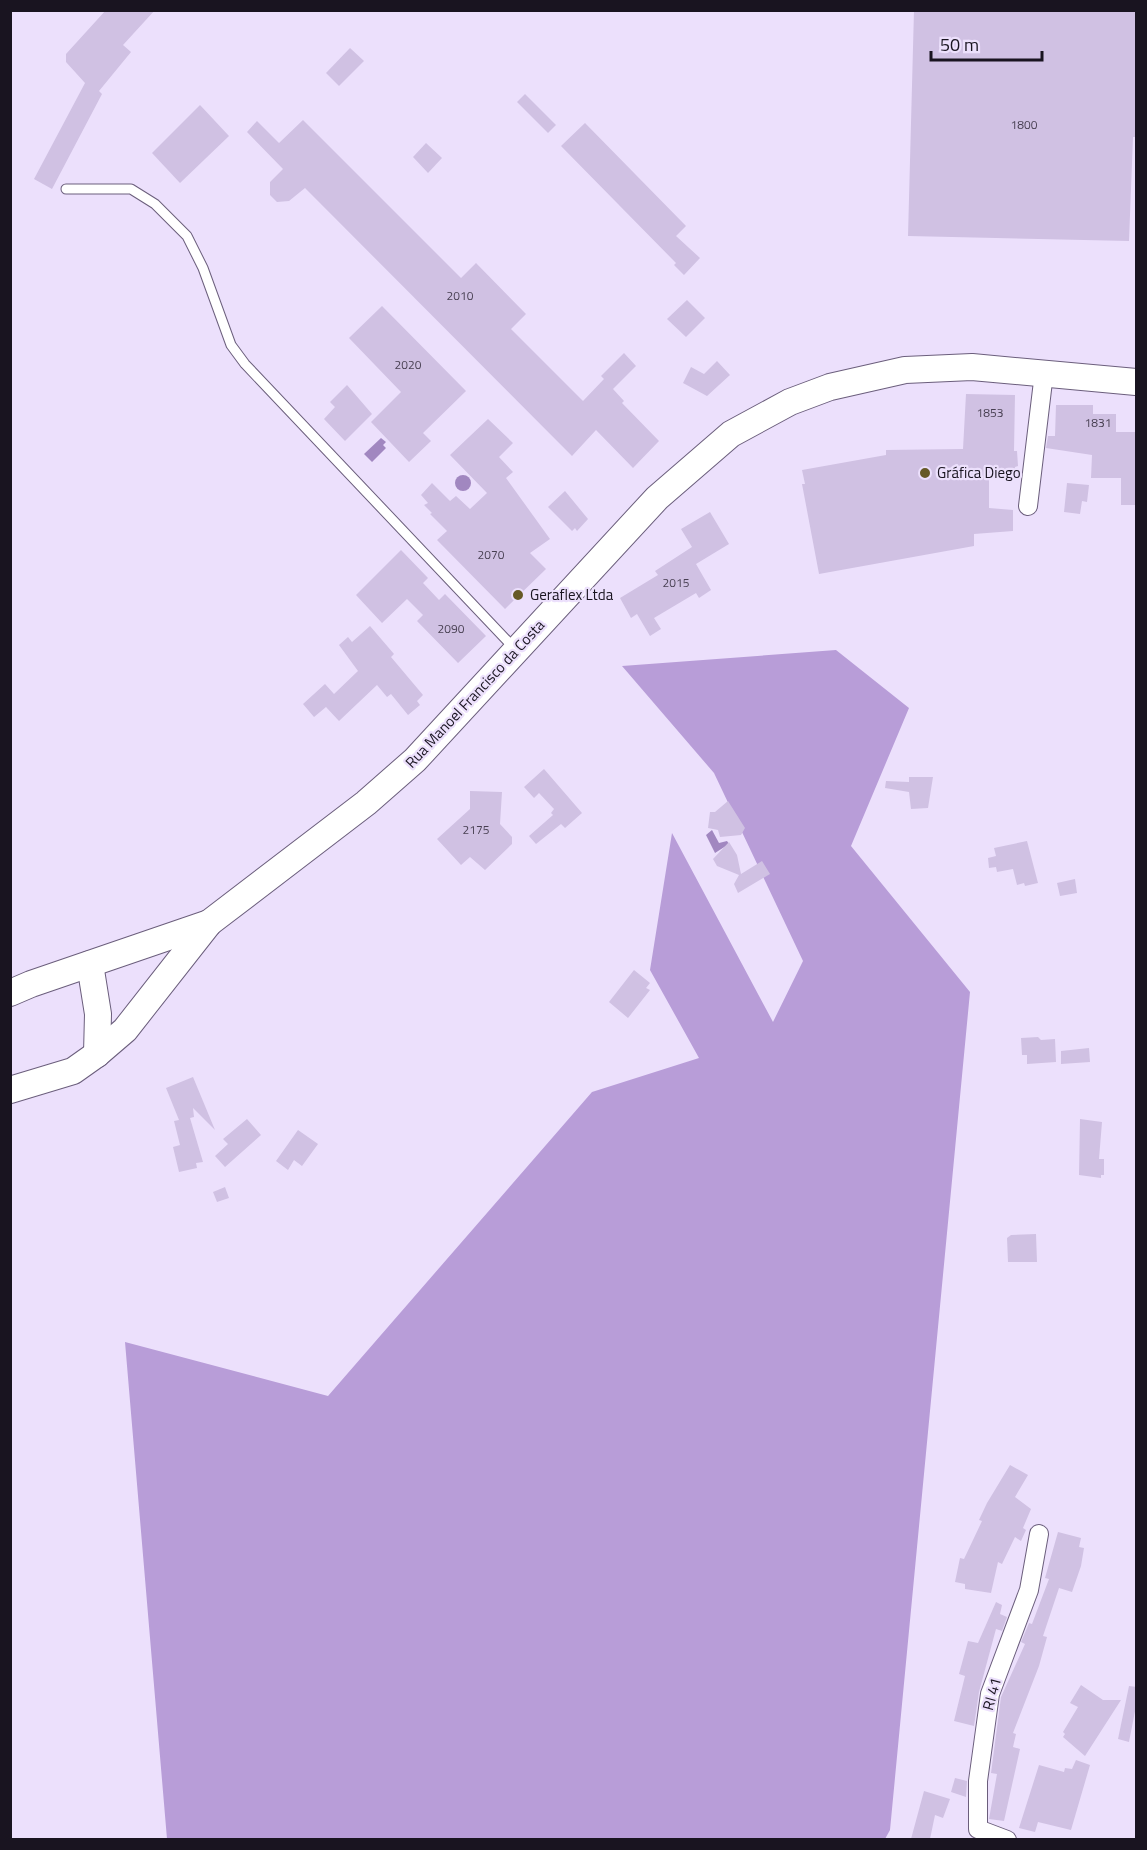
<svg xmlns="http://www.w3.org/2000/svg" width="1147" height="1850" font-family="'Titillium Web',sans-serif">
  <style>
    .forest { fill: #b89dd8 }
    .water { fill: #a187c0 }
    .building { fill: #d0c1e3 }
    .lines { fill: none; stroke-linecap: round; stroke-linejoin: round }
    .lane-casing { stroke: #6b5e7c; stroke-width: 11 }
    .street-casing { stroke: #6b5e7c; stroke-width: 20 }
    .secondary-casing { stroke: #6b5e7c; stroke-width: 28 }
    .lane { stroke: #fff; stroke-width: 9 }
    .street { stroke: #fff; stroke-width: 18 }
    .secondary { stroke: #fff; stroke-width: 26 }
    .poi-dot { fill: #665926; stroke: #ece0fc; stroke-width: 2 }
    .labels { text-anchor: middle; stroke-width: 4.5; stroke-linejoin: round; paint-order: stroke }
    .number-label { font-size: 12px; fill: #473f51 }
    .poi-label { font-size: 15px; fill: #191420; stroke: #ece0fc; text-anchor: start }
    .street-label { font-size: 15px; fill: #191420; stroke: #ece0fc }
  </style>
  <rect width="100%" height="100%" fill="#ece0fc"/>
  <polygon class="forest" points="836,650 909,708 851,846 970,992 890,1830 885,1839 167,1839 125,1342 328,1396 592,1092 699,1058 650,970 672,833 773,1022 803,961 714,773 622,666"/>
  <g class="water">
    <polygon points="381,438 386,442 383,445 386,448 372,462 364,454"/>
    <circle cx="463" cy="483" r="8"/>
    <polygon points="712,830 719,843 727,841 729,844 715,853 706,835"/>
  </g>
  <g class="building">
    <polygon points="106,10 155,10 123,45 131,52 99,91 102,94 52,189 34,179 85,83 66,62 66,54"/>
    <polygon points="914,10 1136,10 1137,137 1133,137 1129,241 908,236"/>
    <polygon points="350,48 364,61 339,86 326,73"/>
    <polygon points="525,94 556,125 548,133 517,102"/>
    <polygon points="200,105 229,136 180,183 152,153"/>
    <polygon points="303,120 461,278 476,263 526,314 511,329 583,401 604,379 601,376 624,353 636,366 613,389 624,401 622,403 659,441 633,468 596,430 572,456 305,188 289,201 277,202 270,195 270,182 283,169 247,132 257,121 279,143"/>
    <polygon points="585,123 686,226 676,236 700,258 684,275 674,265 676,263 561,146"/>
    <polygon points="426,143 442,158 428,173 413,157"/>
    <polygon points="687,300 705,318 686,337 667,319"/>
    <polygon points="382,306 466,391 423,433 431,441 409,462 371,422 401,392 349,338"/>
    <polygon points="717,361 730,375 707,396 683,383 691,367 704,374"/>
    <polygon points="347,385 372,414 345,441 324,419 335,407 330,402"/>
    <polygon points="966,394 1015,395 1014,451 1017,451 1018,466 1015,467 1015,472 989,473 989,508 1013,510 1013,531 974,534 974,546 819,574 802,484 805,484 802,470 886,455 886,450 963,449"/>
    <polygon points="1056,405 1093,405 1093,414 1116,414 1116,432 1137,432 1137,505 1121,505 1121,478 1091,478 1092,455 1046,448 1048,436 1055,436"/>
    <polygon points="488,419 513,443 499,457 513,472 506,478 550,539 530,553 546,569 505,609 437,540 447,531 430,514 432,513 424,505 428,503 421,495 432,483 450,501 456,496 470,509 487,493 450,455"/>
    <polygon points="1067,483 1089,485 1087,502 1082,501 1080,514 1064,512"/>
    <polygon points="565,491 588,519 577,531 575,528 572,531 548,507"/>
    <polygon points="710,512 729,544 696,564 711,590 699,598 696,593 654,618 661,629 650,636 637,614 631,618 620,598 658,575 655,571 692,547 681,529"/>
    <polygon points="401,550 428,578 423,583 439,600 445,594 486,636 458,663 417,621 423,615 407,599 382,623 356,595"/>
    <polygon points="370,626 394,654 391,657 423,695 417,701 420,705 408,715 391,694 387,697 377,685 339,721 326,707 314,717 303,704 325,684 334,694 358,671 339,645 348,637 352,642"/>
    <polygon points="544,769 582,813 565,828 561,824 536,844 529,836 553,815 551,813 554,809 539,793 534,798 524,787"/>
    <polygon points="909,777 933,777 928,808 911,809 909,792 885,788 886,781 909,782"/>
    <polygon points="470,791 502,792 500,824 512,837 512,844 485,870 470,857 461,865 437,839 470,809"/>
    <polygon points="728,801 745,828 741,835 720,837 718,830 708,828 710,812 715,812"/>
    <polygon points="1027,841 1038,883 1025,886 1024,883 1017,885 1013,869 997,872 996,867 989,868 988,858 996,856 994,848"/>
    <polygon points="729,842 737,855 741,874 762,861 770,874 738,893 734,884 739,875 717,866 713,859"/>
    <polygon points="1075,879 1077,893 1060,896 1057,883"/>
    <polygon points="634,970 650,983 646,988 650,990 628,1018 609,1002"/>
    <polygon points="1038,1037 1041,1040 1055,1039 1056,1062 1027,1064 1027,1055 1022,1055 1021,1038"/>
    <polygon points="1089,1048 1090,1062 1061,1064 1061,1051"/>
    <polygon points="193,1077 215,1130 193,1108 194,1117 190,1118 203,1162 196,1163 197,1168 179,1172 173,1147 180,1145 174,1121 179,1120 166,1088"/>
    <polygon points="247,1119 261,1135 225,1167 215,1156 228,1144 223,1139"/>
    <polygon points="1080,1119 1102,1122 1099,1159 1104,1159 1104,1175 1101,1175 1101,1178 1079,1175"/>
    <polygon points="298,1130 318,1144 302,1166 294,1160 288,1170 276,1161"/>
    <polygon points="225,1187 229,1198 217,1202 213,1192"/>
    <polygon points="1036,1234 1037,1262 1008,1262 1007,1238 1011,1235"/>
    <polygon points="1010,1465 1028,1475 1015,1497 1031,1509 1023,1528 1026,1530 1021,1541 1015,1537 1002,1564 998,1562 991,1593 965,1589 965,1584 955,1582 960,1558 964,1559 982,1521 979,1520 987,1503"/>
    <polygon points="1058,1532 1081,1538 1079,1547 1084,1548 1081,1566 1072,1592 1059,1588 1043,1636 1047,1637 1039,1666 1013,1733 1016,1734 1013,1747 1020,1749 1004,1821 989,1819 997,1774 991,1773 1001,1697 1025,1644 1021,1642 1029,1623 1032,1624 1049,1579 1045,1578"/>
    <polygon points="996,1602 1002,1605 1000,1614 1007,1617 1002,1631 996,1629 979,1692 974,1726 954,1721 965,1676 959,1674 968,1641 978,1643"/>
    <polygon points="1081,1685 1103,1700 1121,1700 1085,1756 1063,1737 1065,1734 1063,1732 1078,1707 1070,1703"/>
    <polygon points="1129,1686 1137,1687 1137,1701 1129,1742 1118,1739"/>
    <polygon points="1076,1760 1090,1765 1071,1830 1038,1822 1035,1832 1019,1828 1039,1765 1064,1772 1065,1768 1072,1769"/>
    <polygon points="955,1778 967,1781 966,1797 951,1792"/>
    <polygon points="924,1791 950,1799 943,1818 935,1815 930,1839 911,1839"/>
  </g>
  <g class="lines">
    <g class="lane-casing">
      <polyline id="lane" points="66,189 131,189 155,204 187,236 203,268 231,345 245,364 516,650"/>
    </g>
    <g class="street-casing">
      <g id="street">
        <polyline points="1028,506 1044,373"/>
        <polyline points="1007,1840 978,1829 978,1781 990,1694 1029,1590 1039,1534"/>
      </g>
    </g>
    <g class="secondary-casing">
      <g id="secondary">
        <polyline points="90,964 98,1014 97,1054"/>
        <polyline points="10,993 31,984 209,923"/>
        <polyline points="10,1090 73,1071 97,1054 125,1030 209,923 366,803 415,760 657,498 731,434 790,402 830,387 905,370 972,367 1136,382"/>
      </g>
    </g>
    <use href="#lane" class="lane"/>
    <use href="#street" class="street"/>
    <use href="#secondary" class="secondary"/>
  </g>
  <g class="poi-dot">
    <circle cx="925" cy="473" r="6"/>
    <circle cx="518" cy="595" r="6"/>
  </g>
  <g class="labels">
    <g class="number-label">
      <text x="1024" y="129">1800</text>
      <text x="460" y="300">2010</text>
      <text x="408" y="369">2020</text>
      <text x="990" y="417">1853</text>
      <text x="1098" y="427">1831</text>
      <text x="491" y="559">2070</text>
      <text x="676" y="587">2015</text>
      <text x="451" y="633">2090</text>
      <text x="476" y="834">2175</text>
    </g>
    <g class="poi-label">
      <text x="937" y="478">Gráfica Diego</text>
      <text x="530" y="600">Geraflex Ltda</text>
    </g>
    <g class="street-label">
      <text transform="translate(475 694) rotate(-47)" y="5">Rua Manoel Francisco da Costa</text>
      <text transform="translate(992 1694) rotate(-75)" y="5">RI 41</text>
    </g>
  </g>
  <rect width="1147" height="1850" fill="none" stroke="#191420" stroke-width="24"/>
  <path d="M931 51v9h111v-9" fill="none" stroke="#191420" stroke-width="3"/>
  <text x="940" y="51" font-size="18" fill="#191420" stroke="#ece0fc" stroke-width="4.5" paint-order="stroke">50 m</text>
</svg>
